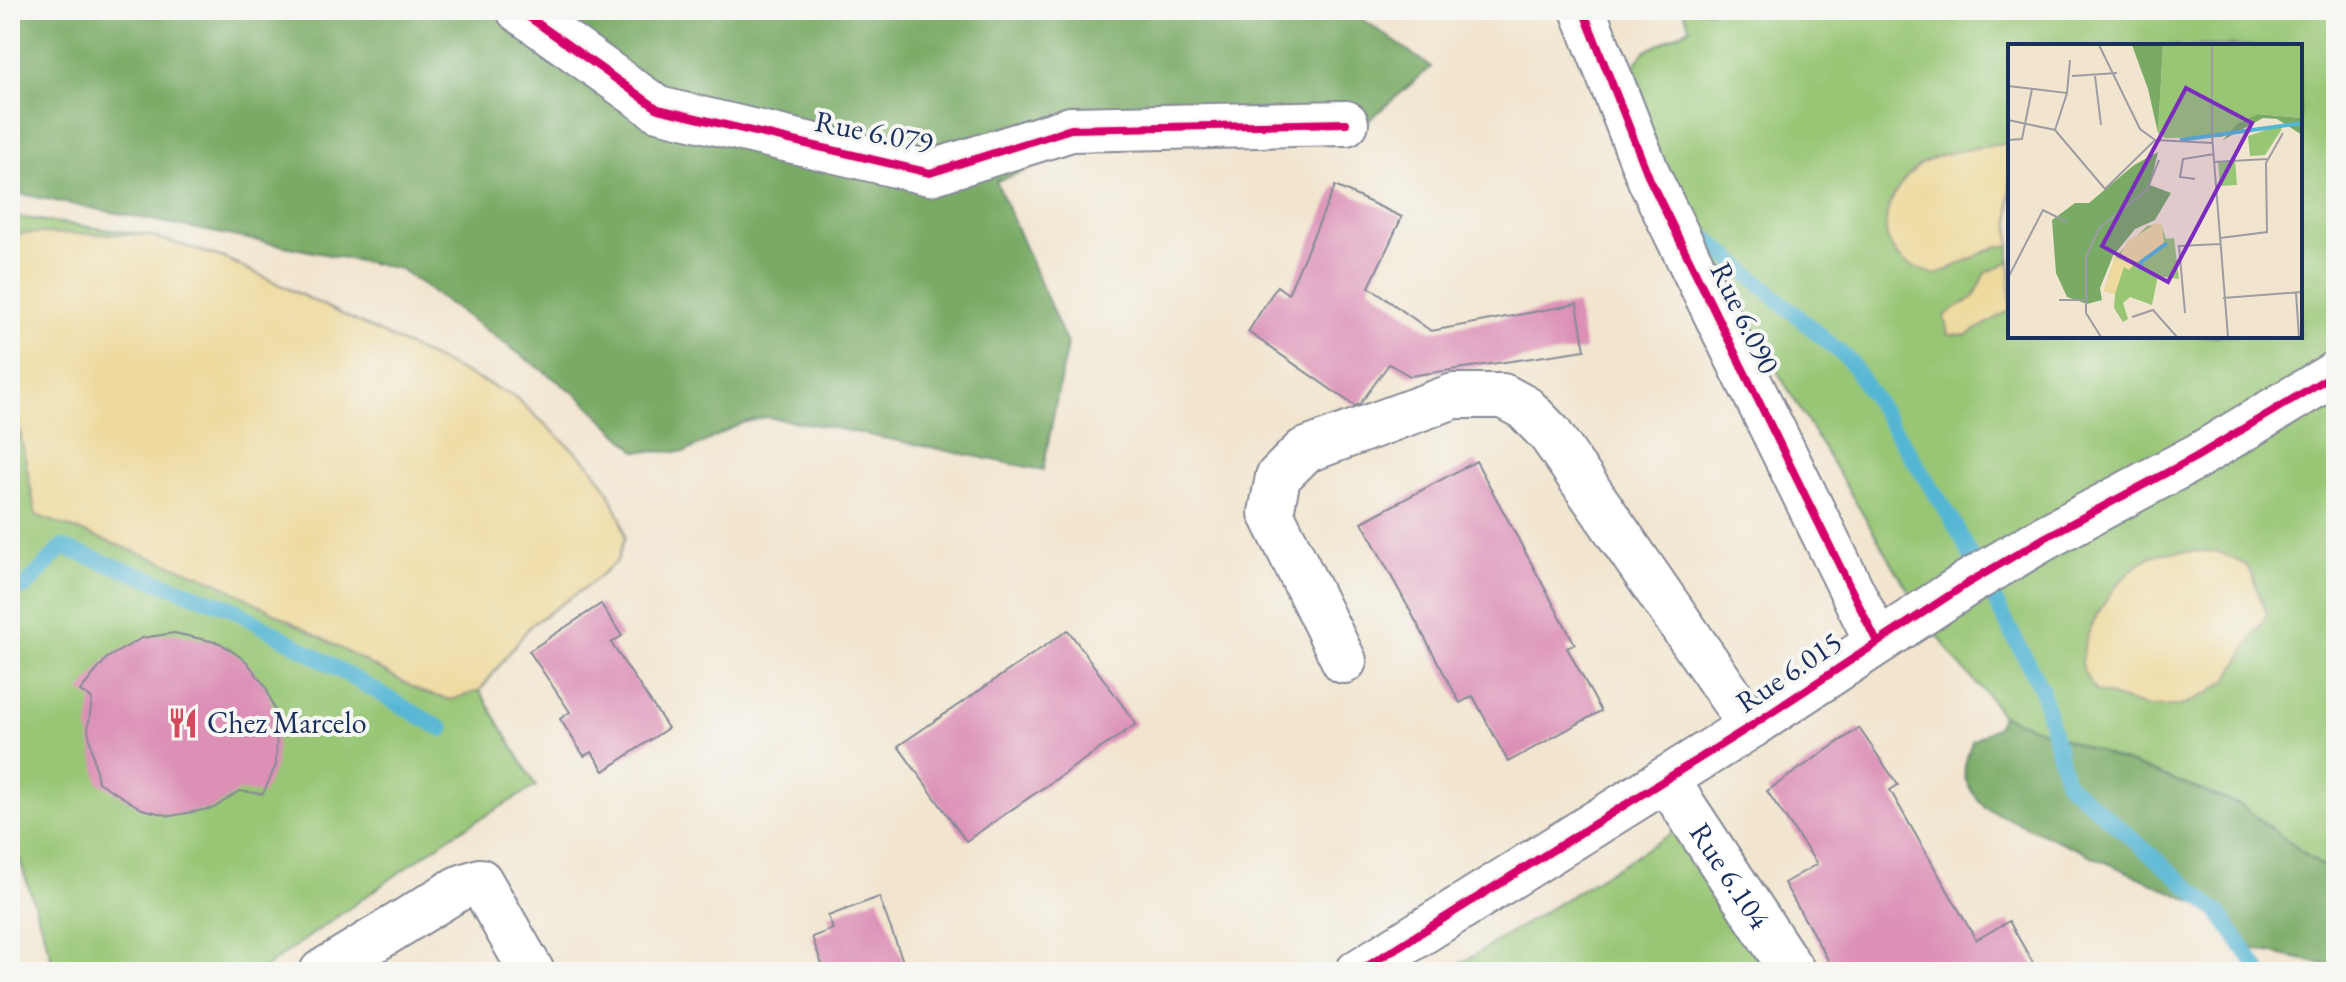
<svg xmlns="http://www.w3.org/2000/svg" width="2346" height="982" font-family="'EB Garamond',serif">
  <style>
    .green { fill: #98c675; stroke: #5a7a6a; stroke-width: 2; fill-rule: evenodd }
    .forest { fill: #7aab66; stroke: #4a6d62; stroke-width: 2 }
    .sand { fill: #eeda9e; stroke: #84847e; stroke-width: 2 }
    .lines { fill: none; stroke-linecap: round; stroke-linejoin: round }
    .stream { stroke: #55b6d4; stroke-width: 16 }
    .building { fill: #dc90b6 }
    .minor-casing { stroke: #868a96; stroke-width: 48 }
    .minor { stroke: #fff; stroke-width: 44 }
    .cycleway-casing { stroke: #f6f6f2; stroke-width: 13 }
    .cycleway { stroke: #d6006c; stroke-width: 8 }
    .labels { text-anchor: middle; stroke-width: 8; stroke-linejoin: round; paint-order: stroke }
    .street-label { font-size: 30px; fill: #1b2f5e; stroke: #f6f6f2 }
    .poi-label { font-size: 30px; fill: #1b2f5e; stroke: #f6f6f2; text-anchor: start }
    .inset-river { fill: none; stroke: #55b6d4; stroke-width: 4 }
    .inset-road { fill: none; stroke: #9c9ca2; stroke-width: 2 }
    .view { fill: #7b2cbf; fill-opacity: 0.15; stroke: #7b2cbf; stroke-width: 4 }
    .inset-edge { fill: none; stroke: #1b2f5e; stroke-width: 4 }
  </style>
  <rect width="100%" height="100%" fill="#f6f6f2"/>
  <filter id="ink" filterUnits="userSpaceOnUse"><feTurbulence type="fractalNoise" baseFrequency=".0125" numOctaves="2"/><feDisplacementMap in="SourceGraphic" scale="16" xChannelSelector="R" yChannelSelector="G"/><feConvolveMatrix kernelMatrix="1 2 1 2 8 2 1 2 1" color-interpolation-filters="sRGB"/></filter>
  <filter id="wash" filterUnits="userSpaceOnUse"><feTurbulence type="fractalNoise" baseFrequency=".006" numOctaves="4" result="noise"/><feDisplacementMap in="SourceGraphic" scale="32" xChannelSelector="R" yChannelSelector="G"/><feGaussianBlur stdDeviation="1.8" result="paint"/><feColorMatrix in="noise" values="0 0 0 0 0 0 0 0 0 0 0 0 0 0 0 0 0 1.4 0 .05"/><feComposite in="paint" operator="in"/></filter>
  <g filter="url(#wash)">
    <rect width="100%" height="100%" fill="#f2e5cf"/>
    <g class="green">
      <path d="M 1683,10 L 2336,10 L 2336,877 L 2240,805 L 2001,715 L 1990,698 L 1957,662 L 1923,615 L 1736,302 L 1659,161 L 1635,65 L 1644,52 L 1690,28 ZM 2010,46 L 2300,46 L 2300,336 L 2010,336 Z"/>
      <polygon points="10,216 147,235 224,258 515,397 590,465 609,492 621,519 625,537 617,561 590,584 531,625 480,691 536,786 451,836 259,972 56,972 10,829"/>
      <polygon points="1693,820 1793,972 1447,972"/>
    </g>
    <g class="forest">
      <polygon points="10,10 1350,10 1431,67 1368,121 1154,126 996,181 1067,344 1043,470 824,426 766,417 742,423 685,452 636,451 580,397 400,269 10,192"/>
      <path d="M 2001,715 L 2240,805 L 2336,877 L 2336,967 L 2250,948 L 2219,913 L 1985,808 C 1961,778 1960,778 1972,741 L 1997,727 Z"/>
    </g>
    <g class="sand">
      <path d="M 2010,143 L 2010,246 L 1998,246 L 1936,275 C 1926,271 1910,267 1902,260 C 1870,231 1891,187 1920,165 C 1944,149 1982,148 2010,143 Z"/>
      <polygon points="23,233 147,235 224,258 515,397 590,465 609,492 621,519 625,537 617,561 590,584 531,625 479,691 451,700 422,692 213,580 36,515 10,380 10,241"/>
      <polygon points="2010,261 2010,310 1967,335 1948,334 1944,316 1974,297 1986,273"/>
      <path d="M 2217,551 L 2248,566 L 2267,614 L 2228,679 L 2209,693 L 2180,706 L 2147,707 L 2095,691 C 2092,684 2085,676 2083,669 C 2075,636 2123,565 2155,555 C 2173,550 2197,552 2217,551 Z"/>
    </g>
    <g class="lines">
      <g class="stream">
        <polyline points="1698,231 1850,361 1951,518 2041,688 2067,783 2219,913 2260,972"/>
        <polyline points="10,592 27,585 62,547 231,608 442,729"/>
      </g>
    </g>
    <g id="blocks">
      <g class="building">
        <polygon points="1335,186 1402,217 1369,287 1431,331 1577,304 1585,350 1410,376 1389,364 1360,404 1355,406 1248,332 1277,286 1288,294"/>
        <polygon points="1476,461 1575,644 1567,648 1601,711 1508,762 1473,696 1460,703 1362,522"/>
        <polygon points="601,604 622,636 611,643 668,728 604,771 592,752 584,756 560,719 570,712 529,651"/>
        <polygon points="1068,630 1136,724 966,841 898,746"/>
        <polygon points="174,633 220,643 246,661 266,687 277,717 276,765 263,794 239,791 214,808 171,816 142,809 98,782 88,729 92,699 80,691 107,658 142,638"/>
        <polygon points="1859,728 1898,785 1890,790 1976,940 2009,921 2038,972 1835,972 1784,883 1817,864 1767,791"/>
        <polygon points="879,897 907,972 825,972 812,937 833,929 828,916"/>
      </g>
    </g>
  </g>
  <g filter="url(#ink)">
    <use href="#blocks" fill-opacity="0" stroke="#868a96" stroke-width="2"/>
    <g class="lines">
      <g class="minor-casing">
        <g id="minor">
          <polyline points="519,10 658,109 930,173 1071,129 1346,123"/>
          <polyline points="1583,10 1650,180 1877,642"/>
          <polyline points="1344,661 1271,513 1278,477 1304,451 1454,396 1503,396 1525,408 1550,434 1751,726"/>
          <path id="s1" d="M 1666,779 L 1793,972"/>
          <polyline points="322,972 459,888 480,881 532,972"/>
          <polyline points="1358,972 1751,726 1968,583 2046,537 2196,457 2336,373"/>
        </g>
      </g>
      <use href="#minor" class="minor"/>
      <g class="cycleway-casing">
        <g id="cycleway">
          <polyline points="519,10 658,109 930,173 1071,129 1346,123"/>
          <polyline points="1583,10 1650,180 1877,642"/>
          <polyline points="1358,972 1751,726 1968,583 2046,537 2196,457 2336,373"/>
        </g>
      </g>
      <use href="#cycleway" class="cycleway"/>
    </g>
  </g>
  <defs>
    <g id="restaurant-bare" transform="scale(2.4)"><path d="M-5-6h1v4h1v-4h1v4h1v-4h1v5L-1.5 .5V6h-2V.5L-5-1ZM5-6V6H3V1.5H1.5Q1.5-4 5-6Z" fill="#d1495b" stroke="#f6f6f2" stroke-width="2.5" paint-order="stroke"/></g>
  </defs>
  <g fill-rule="evenodd">
    <use href="#restaurant-bare" x="183" y="723"/>
  </g>
  <g class="labels">
    <g class="street-label">
      <text transform="translate(874 132) rotate(11)" y="10">Rue 6.079</text>
      <text transform="translate(1745 318) rotate(64)" y="10">Rue 6.090</text>
      <text transform="translate(1789 672) rotate(-34)" y="10">Rue 6.015</text>
      <text dy="10" stroke="none"><textPath href="#s1" startOffset="116">Rue 6.104</textPath></text>
    </g>
    <g class="poi-label">
      <text x="207" y="733">Chez Marcelo</text>
    </g>
  </g>
  <g transform="translate(2008 44)">
    <rect width="294" height="294" fill="#f2e5cf"/>
    <path d="M 155,1 L 294,1 L 294,74 L 250,70 L 214,93 L 157,94 L 150,89 ZM 270,82 L 274,85 L 257,111 L 242,112 L 240,92 ZM 227,116 L 229,141 L 212,142 L 210,118 ZM 153,180 L 158,195 L 166,194 L 171,235 L 150,232 L 144,261 L 122,253 L 115,259 L 120,275 L 115,278 L 106,264 L 107,250 L 96,247 L 107,213 L 139,182 Z" fill="#98c675"/>
    <path d="M 124,1 L 155,1 L 150,89 L 140,45 ZM 250,70 L 294,74 L 294,91 L 269,75 L 255,74 L 215,96 L 229,80 ZM 150,108 L 142,141 L 163,149 L 147,176 L 127,185 L 105,212 L 92,244 L 94,256 L 79,260 L 59,253 L 48,229 L 44,176 L 67,159 L 81,159 L 126,121 Z" fill="#7aab66"/>
    <path d="M 149,179 L 154,181 L 156,199 L 130,218 L 111,213 L 120,197 ZM 107,213 L 125,221 L 121,226 L 116,223 L 107,250 L 96,247 Z" fill="#eeda9e"/>
    <path class="inset-river" d="M 172,96 L 294,79M 132,226 L 133,218 L 159,199"/>
    <path class="inset-road" d="M 91,1 L 132,85 L 147,96M 204,1 L 204,91 L 220,293M 64,32 L 109,29M 87,32 L 93,81M 0,42 L 59,49 L 47,86M 59,49 L 62,16M 0,76 L 47,86 L 97,145 L 147,96 L 205,99M 0,96 L 14,95 L 24,45M 206,118 L 259,115M 187,135 L 172,133 L 175,115 L 206,110M 212,194 L 259,188 L 258,119 L 275,89M 0,234 L 35,166 L 59,178M 288,249 L 291,293M 215,254 L 294,248M 51,256 L 76,256M 177,269 L 171,202 L 212,200M 124,273 L 145,266 L 169,293M 93,293 L 78,269 L 78,214 L 91,184 L 139,146 L 151,116"/>
    <path class="view" d="M 178,44 L 244,79 L 160,238 L 94,202 Z"/>
    <rect width="294" height="294" class="inset-edge"/>
  </g>
  <rect width="2346" height="982" fill="none" stroke="#f6f6f2" stroke-width="40"/>
</svg>
